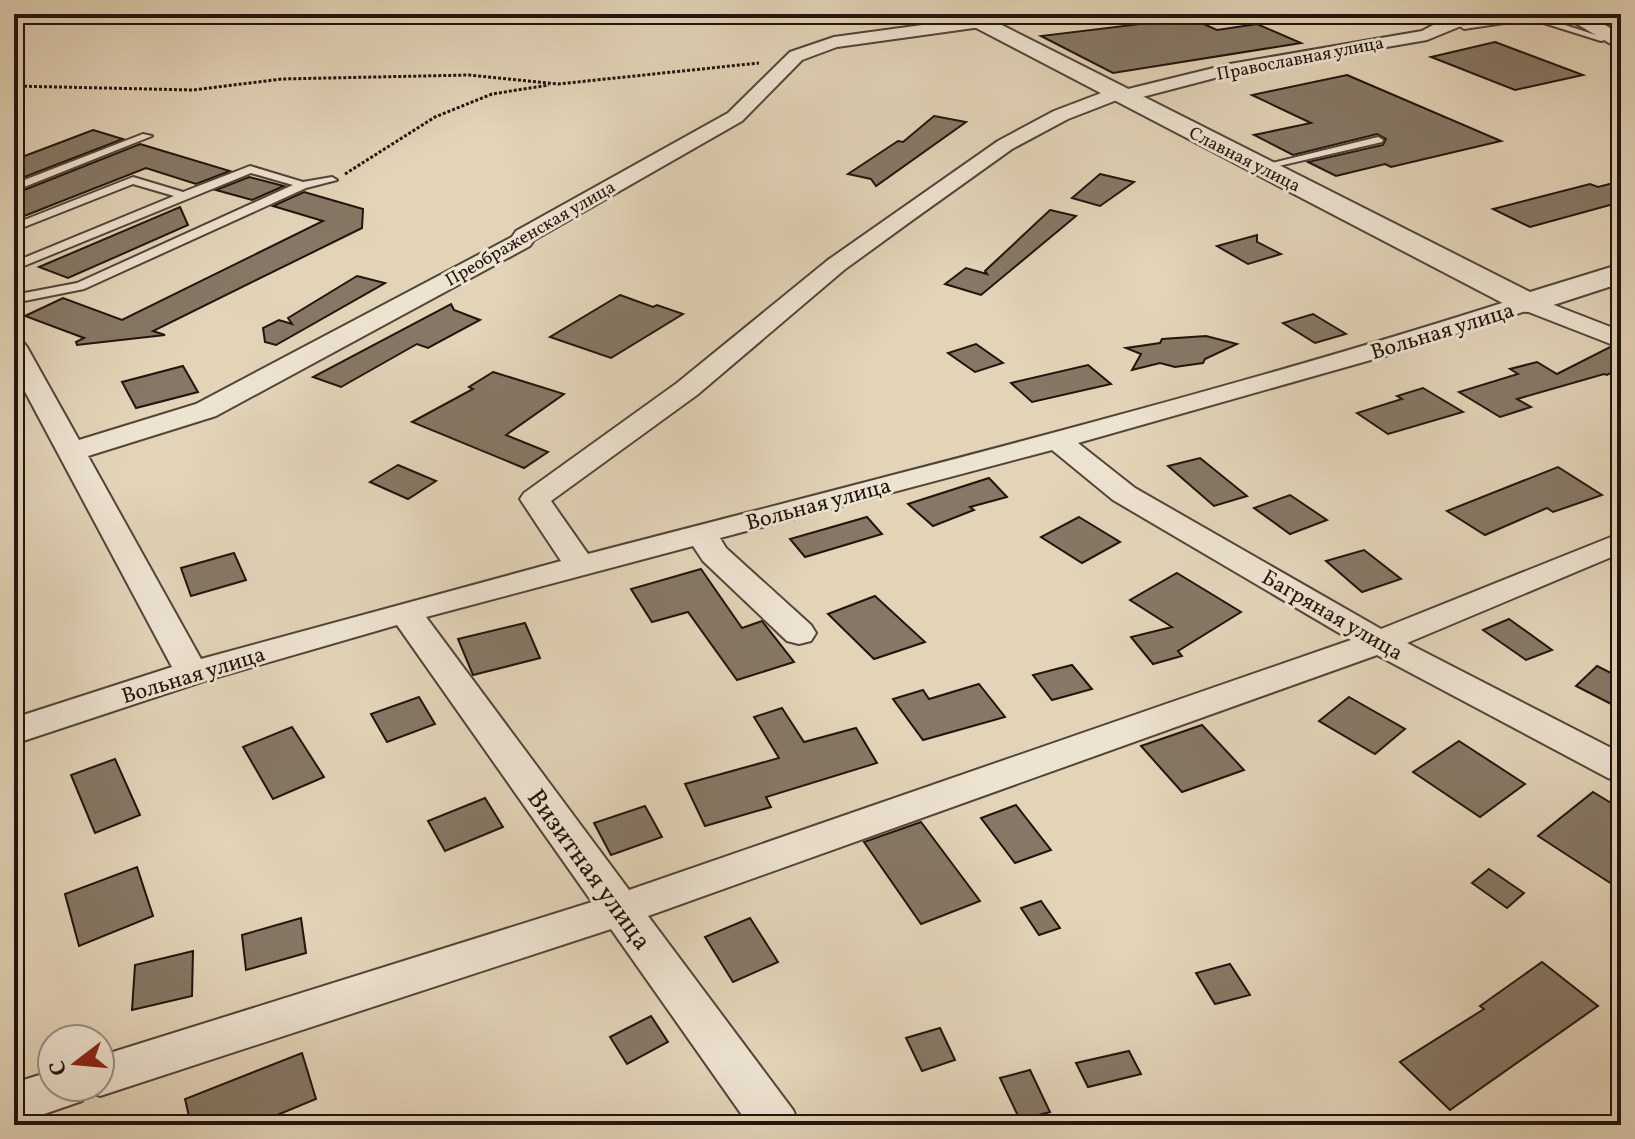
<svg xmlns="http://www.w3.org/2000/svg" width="1635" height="1139" font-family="Vollkorn,serif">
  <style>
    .building { fill: #867866; stroke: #21140e; stroke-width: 2 }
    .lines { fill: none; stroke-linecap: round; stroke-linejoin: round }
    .service-casing { stroke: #524438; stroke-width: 4 }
    .minor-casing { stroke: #524438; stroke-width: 4 }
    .tertiary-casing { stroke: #524438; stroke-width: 4 }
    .path { stroke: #21140e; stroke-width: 3; stroke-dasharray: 3 2; stroke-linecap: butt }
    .service { fill: #ede3d1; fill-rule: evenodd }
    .minor { fill: #ede3d1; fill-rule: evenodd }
    .tertiary { fill: #ede3d1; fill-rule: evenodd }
    .labels { text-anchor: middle; stroke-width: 6; stroke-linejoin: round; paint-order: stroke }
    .far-street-label { font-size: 18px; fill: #21140e; stroke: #ede3d1 }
    .street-label { font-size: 22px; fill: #21140e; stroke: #ede3d1 }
    .near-street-label { font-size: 26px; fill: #21140e; stroke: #ede3d1 }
  </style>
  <rect width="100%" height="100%" fill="#e3d4b8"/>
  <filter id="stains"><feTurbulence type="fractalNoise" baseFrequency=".0025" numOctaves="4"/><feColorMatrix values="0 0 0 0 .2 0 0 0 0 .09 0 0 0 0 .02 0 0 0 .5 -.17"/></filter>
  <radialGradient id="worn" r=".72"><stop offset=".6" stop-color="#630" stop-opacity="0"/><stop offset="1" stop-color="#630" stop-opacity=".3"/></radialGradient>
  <g class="building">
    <polygon points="1190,18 1217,30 1257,24 1301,43 1113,73 1041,36"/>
    <polygon points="1495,42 1583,75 1515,90 1431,57"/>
    <polygon points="1347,75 1501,141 1391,167 1385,164 1336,176 1308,162 1383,145 1386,139 1377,134 1293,155 1254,135 1311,123 1252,95"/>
    <polygon points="934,116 966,122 876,186 871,179 848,174 898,141 903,142"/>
    <polygon points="93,130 123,139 14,181 14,160"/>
    <polygon points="140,144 230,171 196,184 146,168 14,220 14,194"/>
    <polygon points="1100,174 1134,182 1100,206 1072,198"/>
    <polygon points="249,177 284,186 252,200 216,190"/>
    <polygon points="1621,181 1621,202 1530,227 1493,209 1590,184 1598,187"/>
    <polygon points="304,192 363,209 362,228 153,331 165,335 77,345 76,342 84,338 25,316 63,298 122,320 323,221 273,206"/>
    <polygon points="180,207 188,225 68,278 39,267"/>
    <polygon points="1050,210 1076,216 981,295 945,284 966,268 987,274 985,271"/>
    <polygon points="1257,235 1257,242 1281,254 1248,264 1217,246"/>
    <polygon points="357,276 385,283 276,345 265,342 263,328 279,320 292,324 288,318"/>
    <polygon points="620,295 653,307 657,305 683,314 611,358 550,337"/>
    <polygon points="451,304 454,310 480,320 428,348 417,344 341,387 313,377"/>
    <polygon points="1313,314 1346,334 1315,343 1283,323"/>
    <polygon points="1206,336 1237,344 1205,359 1203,363 1175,367 1160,363 1132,370 1141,354 1126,348 1160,343 1162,339"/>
    <polygon points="976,344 1003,363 975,372 948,353"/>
    <polygon points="1610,347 1621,351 1621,368 1607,375 1604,374 1517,399 1531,407 1500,417 1459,392 1518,374 1510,369 1537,362 1557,374"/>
    <polygon points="1088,365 1111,384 1032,402 1011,383"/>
    <polygon points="183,366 198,392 136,408 122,382"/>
    <polygon points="493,372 564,394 506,435 548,452 524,468 412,422 473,389 469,387"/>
    <polygon points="1423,388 1463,412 1388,434 1357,413 1402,399 1397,396"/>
    <polygon points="1200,458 1247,496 1214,506 1168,466"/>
    <polygon points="398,465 436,481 408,499 370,482"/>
    <polygon points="1558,467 1602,495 1553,512 1547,508 1485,535 1447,511"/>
    <polygon points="989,478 1007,497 970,507 974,510 933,526 908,504"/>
    <polygon points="1290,495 1327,520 1290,534 1254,508"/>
    <polygon points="867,517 882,534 805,557 790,539"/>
    <polygon points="1079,517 1120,542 1082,563 1041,537"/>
    <polygon points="1364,550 1401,579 1362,592 1326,561"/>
    <polygon points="234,553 246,580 191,596 181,568"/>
    <polygon points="701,569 742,628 762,621 794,662 737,680 688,612 652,622 631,589"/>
    <polygon points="1177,573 1241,612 1178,651 1182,656 1153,664 1131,637 1172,627 1130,600"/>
    <polygon points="875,596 925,642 874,659 828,614"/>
    <polygon points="1509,619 1552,650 1526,660 1483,630"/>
    <polygon points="525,623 540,658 473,675 458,639"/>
    <polygon points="1072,665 1092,689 1052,700 1033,675"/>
    <polygon points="1597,666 1621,678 1621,709 1576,686"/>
    <polygon points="979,684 1005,717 923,740 893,699 923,690 929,699"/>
    <polygon points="419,697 435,724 387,742 371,714"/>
    <polygon points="1349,697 1405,729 1375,754 1319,721"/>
    <polygon points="782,708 804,742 856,728 877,763 766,797 771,807 705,826 685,784 779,758 754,717"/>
    <polygon points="1202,725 1244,770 1182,792 1141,746"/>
    <polygon points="292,727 324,777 273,799 243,747"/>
    <polygon points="1459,741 1525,784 1480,817 1413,772"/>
    <polygon points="115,759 140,815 95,833 71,775"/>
    <polygon points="1593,792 1621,809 1621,890 1538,836"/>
    <polygon points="485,798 503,827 445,851 428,821"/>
    <polygon points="1016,805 1051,850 1015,863 981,818"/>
    <polygon points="645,806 662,837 611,855 594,823"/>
    <polygon points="921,822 980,901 921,924 864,842"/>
    <polygon points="137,867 153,916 79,946 65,894"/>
    <polygon points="1489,869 1524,893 1507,908 1472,883"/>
    <polygon points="1041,901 1060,928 1039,935 1021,908"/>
    <polygon points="301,918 306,953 246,970 242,935"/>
    <polygon points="750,918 778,962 733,982 705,937"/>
    <polygon points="193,951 192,996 132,1010 135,965"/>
    <polygon points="1542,962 1598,1006 1450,1110 1400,1062 1484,1009 1480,1006"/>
    <polygon points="1230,964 1250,995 1215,1004 1196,973"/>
    <polygon points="651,1016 668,1042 627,1064 610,1037"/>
    <polygon points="940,1028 955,1060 922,1071 906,1038"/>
    <polygon points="1129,1051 1141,1074 1088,1087 1076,1063"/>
    <polygon points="302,1053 316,1099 253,1125 191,1125 185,1099"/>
    <polygon points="1030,1070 1050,1112 1020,1120 1000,1078"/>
  </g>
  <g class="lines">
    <g class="service-casing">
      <g id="service">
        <polygon points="1518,14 1531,14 1608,39 1601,41 1531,19 1464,29 1460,26 1520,16"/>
        <polygon points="143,134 152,136 14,191 14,184"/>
        <polygon points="1378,137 1383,140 1382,142 1261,170 1256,167"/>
        <polygon points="250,166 303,182 332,177 337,180 306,188 84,289 14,303 14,295 77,283 293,185 251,173 14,270 14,262 174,196 133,184 14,231 14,224 133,177 183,192"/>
      </g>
    </g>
    <g class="minor-casing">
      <path id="minor" d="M 1466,14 L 1481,14 L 1483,17 L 1427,40 L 1230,74 L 1123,102 L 1117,100 L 1068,119 L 1012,149 L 914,219 L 844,270 L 697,395 L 551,501 L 588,554 C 899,473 1212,396 1518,298 L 1536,298 L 1621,331 L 1621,348 L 1526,311 L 1413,348 L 1078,443 L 1135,488 L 1381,629 L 1621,533 L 1621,553 L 1407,643 L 1621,753 L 1621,782 L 1608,778 L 1377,655 L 648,916 L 793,1110 L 800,1125 L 749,1125 L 611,929 L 100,1096 L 87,1091 L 82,1101 L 18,1123 L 14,1121 L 14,1083 L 52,1071 L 52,1087 L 100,1087 L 100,1056 L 592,902 L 397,625 L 204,681 L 14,744 L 14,718 L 172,667 L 14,371 L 14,339 L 23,342 L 27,347 L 79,440 L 196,404 L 512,237 L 516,231 L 728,113 L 790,52 L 834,37 L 981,17 L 989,22 L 981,27 L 837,47 L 802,60 L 742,121 L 534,240 L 530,246 L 216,416 L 88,456 L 201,659 L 561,561 L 520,499 L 524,493 L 677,383 L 828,260 L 998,141 L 1054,111 L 1117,87 L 1124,90 L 1230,64 L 1422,31 L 1446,18 ZM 1052,450 L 1113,500 L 1351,640 L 629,890 L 426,617 L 693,546 L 703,561 L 787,641 L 799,644 L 811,641 L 816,633 L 811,625 L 726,548 L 720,538 Z"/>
    </g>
    <g class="tertiary-casing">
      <g id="tertiary">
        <polygon points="954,14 980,14 1530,292 1621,264 1621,283 1538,310 1527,312 1516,310 957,18"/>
        <polygon points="1560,14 1585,14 1621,34 1621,50"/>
      </g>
    </g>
    <g class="path">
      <polyline points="14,86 193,90 282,79 469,75 558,84 759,63"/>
      <polyline points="345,174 435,117 492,94 549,85"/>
    </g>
    <use href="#service" class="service"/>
    <use href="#minor" class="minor"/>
    <use href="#tertiary" class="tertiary"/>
  </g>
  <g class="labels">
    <g class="far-street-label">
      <text transform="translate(1300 58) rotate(-11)" y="6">Православная улица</text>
      <text transform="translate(1245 159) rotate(27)" y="6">Славная улица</text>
      <text transform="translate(530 233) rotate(-30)" y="6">Преображенская улица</text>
    </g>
    <g class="street-label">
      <text transform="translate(1442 330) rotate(-17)" y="8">Вольная улица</text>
      <text transform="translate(818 503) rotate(-15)" y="8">Вольная улица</text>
      <text transform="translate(1333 614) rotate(30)" y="8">Багряная улица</text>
      <text transform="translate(193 674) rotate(-17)" y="8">Вольная улица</text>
    </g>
    <g class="near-street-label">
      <text transform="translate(590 869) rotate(54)" y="9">Визитная улица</text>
    </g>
  </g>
  <rect width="1635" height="1139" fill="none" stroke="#e3d4b8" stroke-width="48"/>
  <rect x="16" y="16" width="1603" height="1107" fill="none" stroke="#21140e" stroke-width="4"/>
  <rect x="24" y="24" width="1587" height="1091" fill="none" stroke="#21140e" stroke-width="2"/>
  <g transform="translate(76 1063) rotate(254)"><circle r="38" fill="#ede3d1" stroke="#9b9083" stroke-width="2"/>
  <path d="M0-6L14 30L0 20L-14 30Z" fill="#8f2418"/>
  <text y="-12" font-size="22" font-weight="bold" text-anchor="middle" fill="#21140e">С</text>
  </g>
  <rect width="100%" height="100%" filter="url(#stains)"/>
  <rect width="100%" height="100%" fill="url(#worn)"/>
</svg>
